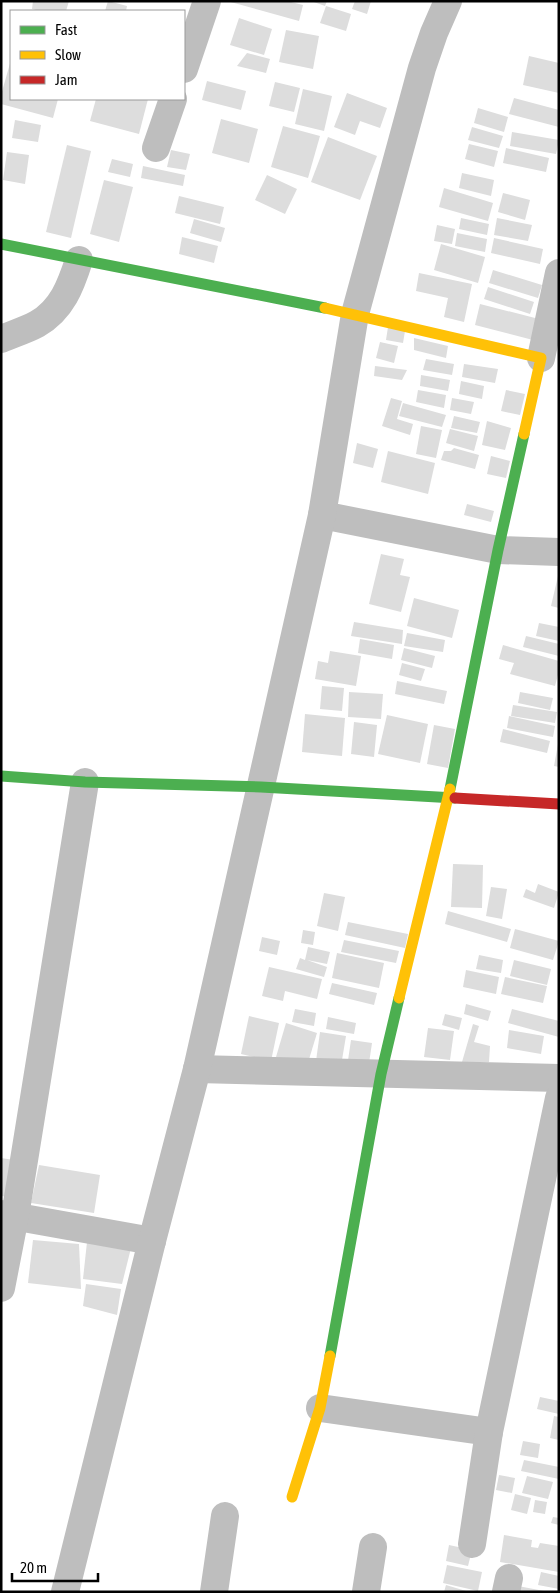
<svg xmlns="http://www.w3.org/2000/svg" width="560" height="1593" font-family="'Asap Condensed',sans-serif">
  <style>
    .building { fill: #ddd }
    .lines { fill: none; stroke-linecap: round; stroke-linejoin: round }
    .street { stroke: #bebebe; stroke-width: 28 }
    .fast { stroke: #4caf50; stroke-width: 11 }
    .slow { stroke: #ffc107; stroke-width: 11 }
    .jam { stroke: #c62828; stroke-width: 11 }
  </style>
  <rect width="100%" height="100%" fill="#fff"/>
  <g class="building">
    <polygon points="33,1 69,1 66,11 40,11 32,9"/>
    <polygon points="108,1 127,6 126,11 105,11"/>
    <polygon points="227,1 287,1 303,5 299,21"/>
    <polygon points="311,1 327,1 325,6"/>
    <polygon points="355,1 371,1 367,14 352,9"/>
    <polygon points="326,6 351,14 346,31 320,23"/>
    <polygon points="239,18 272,29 264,55 230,45"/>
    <polygon points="286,30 319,36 313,69 279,62"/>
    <polygon points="247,53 270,59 266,73 237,66"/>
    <polygon points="529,56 559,63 559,93 523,85"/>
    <polygon points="11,60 11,99 58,99 53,118 1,104 1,95"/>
    <polygon points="207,81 246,91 241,110 202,100"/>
    <polygon points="275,82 300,88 294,112 269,106"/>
    <polygon points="303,89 332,96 324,131 295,124"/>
    <polygon points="347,93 387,108 380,128 360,121 355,135 334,127"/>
    <polygon points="514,98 559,110 559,127 509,114"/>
    <polygon points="96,99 148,99 139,134 90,121"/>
    <polygon points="478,108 508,117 504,132 474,123"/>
    <polygon points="221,119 258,129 249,163 212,153"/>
    <polygon points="15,120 41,125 38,142 12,138"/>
    <polygon points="283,126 320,136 308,178 271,167"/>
    <polygon points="472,127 503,136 499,148 468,140"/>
    <polygon points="512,132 559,140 556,154 510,146"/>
    <polygon points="328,137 377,156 360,200 311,182"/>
    <polygon points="469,144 498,151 494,167 465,159"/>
    <polygon points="67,145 91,151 71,238 46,232"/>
    <polygon points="506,148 549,158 546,172 503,163"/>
    <polygon points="171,150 190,154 186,170 167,167"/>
    <polygon points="7,152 29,155 25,184 3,180"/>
    <polygon points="112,159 133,164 130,177 108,172"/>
    <polygon points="143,166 185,175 183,186 141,178"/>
    <polygon points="462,173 494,180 491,196 459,188"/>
    <polygon points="267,175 297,189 285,214 255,200"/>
    <polygon points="104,180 133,187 119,242 90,234"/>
    <polygon points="444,188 493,203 488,221 439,207"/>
    <polygon points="503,193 530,200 525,220 498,212"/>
    <polygon points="179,196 224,207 220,224 175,213"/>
    <polygon points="461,218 489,224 487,235 459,229"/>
    <polygon points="497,218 532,225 528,241 494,235"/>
    <polygon points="194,219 225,228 221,242 190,233"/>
    <polygon points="437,225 455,229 452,244 434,241"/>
    <polygon points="457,233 487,239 485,252 455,246"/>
    <polygon points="182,237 218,246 214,263 179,254"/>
    <polygon points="494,238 543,249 540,264 491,253"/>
    <polygon points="441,244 485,257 478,283 434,270"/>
    <polygon points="493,270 542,285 538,298 489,283"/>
    <polygon points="419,273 472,284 464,322 444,317 448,298 416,291"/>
    <polygon points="488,287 534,302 530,314 484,299"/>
    <polygon points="480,304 539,319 533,340 475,325"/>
    <polygon points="388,327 405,331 403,343 386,340"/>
    <polygon points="414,338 448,346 446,358 414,350"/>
    <polygon points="380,342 398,346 394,363 376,358"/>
    <polygon points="426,359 454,364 452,375 423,370"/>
    <polygon points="464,364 498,369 495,383 462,377"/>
    <polygon points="375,366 407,370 402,380 374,376"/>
    <polygon points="421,375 450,380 448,391 420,386"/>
    <polygon points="461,381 484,386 482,399 459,394"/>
    <polygon points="418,390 446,395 444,408 416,402"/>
    <polygon points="506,390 525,394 520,415 501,411"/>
    <polygon points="391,398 402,401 397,419 413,424 410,435 382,426"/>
    <polygon points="452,398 474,402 471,414 450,410"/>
    <polygon points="403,403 446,415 442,427 399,416"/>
    <polygon points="454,416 480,422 477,433 451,428"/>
    <polygon points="487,421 511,428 505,450 482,445"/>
    <polygon points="421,426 442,430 436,458 416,454"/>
    <polygon points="450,429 478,436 474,451 446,443"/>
    <polygon points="357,443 378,449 373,468 353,463"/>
    <polygon points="454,448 479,455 475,469 441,460 444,451 451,451"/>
    <polygon points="388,451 435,463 428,494 381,482"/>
    <polygon points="491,456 510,461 506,478 487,474"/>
    <polygon points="467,504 494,511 491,522 464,515"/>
    <polygon points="381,554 404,559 400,575 410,577 401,612 369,604"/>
    <polygon points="558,576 559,576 559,608 551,606"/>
    <polygon points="414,598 459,610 452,638 407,626"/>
    <polygon points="354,622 403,630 402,644 351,636"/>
    <polygon points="539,623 559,627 559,641 536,636"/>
    <polygon points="407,633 445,640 443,652 404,646"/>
    <polygon points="526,636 559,644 559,656 523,647"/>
    <polygon points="360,639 394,645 392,659 358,653"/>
    <polygon points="503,645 559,661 559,671 555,686 510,674 514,663 499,659"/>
    <polygon points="404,648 435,656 432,668 401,660"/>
    <polygon points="330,651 361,656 356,686 315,679 318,661 328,663"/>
    <polygon points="402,663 425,669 421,681 399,675"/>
    <polygon points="397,681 447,691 444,704 395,694"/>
    <polygon points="322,686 344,688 342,711 320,709"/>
    <polygon points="349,692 383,694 381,719 348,717"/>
    <polygon points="520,692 553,698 550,710 518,703"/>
    <polygon points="513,705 557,712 555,723 511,716"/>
    <polygon points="305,714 345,718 342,756 302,752"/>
    <polygon points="387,715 428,724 420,763 378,754"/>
    <polygon points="509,716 555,726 553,737 507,728"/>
    <polygon points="354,722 377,725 374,757 351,754"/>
    <polygon points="434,725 455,729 448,768 427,764"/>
    <polygon points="503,729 550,741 547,753 500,742"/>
    <polygon points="558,744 559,744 559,767 554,766"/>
    <polygon points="453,864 483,865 482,908 451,907"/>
    <polygon points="538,884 559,892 554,908 523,897 526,889 535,893"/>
    <polygon points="491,887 507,889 502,919 486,916"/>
    <polygon points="324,893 345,897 338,931 317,926"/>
    <polygon points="448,911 511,929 507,942 445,924"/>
    <polygon points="348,922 408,934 405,948 345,935"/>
    <polygon points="515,929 559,941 553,960 510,948"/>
    <polygon points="303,930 315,932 313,945 301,943"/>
    <polygon points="262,937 280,941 277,955 259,951"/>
    <polygon points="344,940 399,951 396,963 341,952"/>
    <polygon points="308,947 330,952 327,964 307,960 327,967 324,977 296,969 300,958 305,960"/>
    <polygon points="337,953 384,963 379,988 332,978"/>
    <polygon points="479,955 503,960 501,973 476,969"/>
    <polygon points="514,960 551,969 547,985 510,976"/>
    <polygon points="269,967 322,979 317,999 285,991 283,1001 262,996"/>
    <polygon points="466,970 499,977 496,994 463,987"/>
    <polygon points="505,977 547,986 543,1003 501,994"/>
    <polygon points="332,983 377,993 374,1005 329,994"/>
    <polygon points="466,1004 491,1011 488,1021 464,1014"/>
    <polygon points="295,1009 316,1013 314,1026 292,1022"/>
    <polygon points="512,1009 559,1021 559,1037 508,1023"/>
    <polygon points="445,1014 462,1018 459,1030 442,1025"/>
    <polygon points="249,1016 279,1023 271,1061 241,1054"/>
    <polygon points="328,1017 356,1023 354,1034 326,1029"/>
    <polygon points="286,1023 317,1033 307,1066 276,1057"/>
    <polygon points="473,1024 479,1026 474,1042 490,1046 489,1062 462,1062"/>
    <polygon points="428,1028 454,1031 450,1060 424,1057"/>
    <polygon points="509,1030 544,1036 541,1054 507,1048"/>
    <polygon points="320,1032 346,1036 341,1066 316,1061"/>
    <polygon points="351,1040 372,1043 368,1070 347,1067"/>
    <polygon points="1,1158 14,1160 9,1197 1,1196"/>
    <polygon points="39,1165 100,1175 94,1213 31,1203"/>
    <polygon points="33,1240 79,1244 81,1289 28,1283"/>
    <polygon points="87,1242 131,1248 122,1284 83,1279"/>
    <polygon points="86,1284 121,1289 117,1315 83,1306"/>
    <polygon points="540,1397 559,1401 559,1414 537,1409"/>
    <polygon points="554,1416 559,1417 559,1440 550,1438"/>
    <polygon points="523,1441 540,1444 538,1458 520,1455"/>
    <polygon points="524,1460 559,1467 559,1479 521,1471"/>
    <polygon points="499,1475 515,1478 512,1493 496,1490"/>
    <polygon points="527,1476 553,1482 548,1499 522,1493"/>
    <polygon points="515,1494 531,1498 527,1514 511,1510"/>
    <polygon points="535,1500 547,1502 545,1514 533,1512"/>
    <polygon points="553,1517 559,1518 559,1525 551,1523"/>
    <polygon points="504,1535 532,1540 531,1547 538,1548 540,1543 559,1546 559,1572 500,1562"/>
    <polygon points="449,1545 472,1550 468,1566 446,1561"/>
    <polygon points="447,1565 482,1572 478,1591 443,1583"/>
    <polygon points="541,1572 559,1576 559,1589 538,1585"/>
    <polygon points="446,1585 466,1591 466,1592 444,1592"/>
    <polygon points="518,1586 544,1591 544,1592 517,1592"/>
  </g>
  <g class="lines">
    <g class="street">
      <polyline points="184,69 207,1"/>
      <polyline points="156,148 173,99"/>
      <path d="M 1,339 C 13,334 26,330 37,324 C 62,310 71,285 79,260"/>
      <polyline points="541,358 559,273"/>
      <polyline points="322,515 498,550 559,552"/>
      <polyline points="197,1069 559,1078"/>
      <polyline points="1,1214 152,1241"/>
      <polyline points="1,1288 15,1216 85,782"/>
      <polyline points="320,1408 489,1432"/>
      <polyline points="472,1544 489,1432 559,1098"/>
      <polyline points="65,1592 152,1241 197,1069 322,515 355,314 422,68 434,33 448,1"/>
      <polyline points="214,1592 225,1516"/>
      <polyline points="366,1592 373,1547"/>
      <polyline points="506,1592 509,1578"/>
    </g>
    <g class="fast">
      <polyline points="1,244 325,308"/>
      <polyline points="1,776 85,782 261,787 455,798"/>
      <polyline points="450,789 498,550 524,434"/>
      <polyline points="330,1356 381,1074 399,998"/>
    </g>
    <g class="slow">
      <polyline points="325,308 541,358 524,434"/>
      <polyline points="399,998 450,789"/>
      <polyline points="292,1497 320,1408 330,1356"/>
    </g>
    <polyline class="jam" points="455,798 559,804"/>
  </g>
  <rect width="560" height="1593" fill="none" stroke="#000000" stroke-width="5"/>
  <rect x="10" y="10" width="175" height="90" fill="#ffffff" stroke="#999999"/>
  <rect x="20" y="26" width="25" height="8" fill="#4caf50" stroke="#999999"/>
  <text x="55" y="35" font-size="15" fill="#000000">Fast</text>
  <rect x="20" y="51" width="25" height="8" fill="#ffc107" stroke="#999999"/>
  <text x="55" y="60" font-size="15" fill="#000000">Slow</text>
  <rect x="20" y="76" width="25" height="8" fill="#c62828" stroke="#999999"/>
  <text x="55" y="85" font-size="15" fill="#000000">Jam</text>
  <path d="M12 1573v8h86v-8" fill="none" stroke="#000000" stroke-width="2.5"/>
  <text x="20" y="1573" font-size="15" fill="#000000" stroke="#ffffff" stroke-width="4" paint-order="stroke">20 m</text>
</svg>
